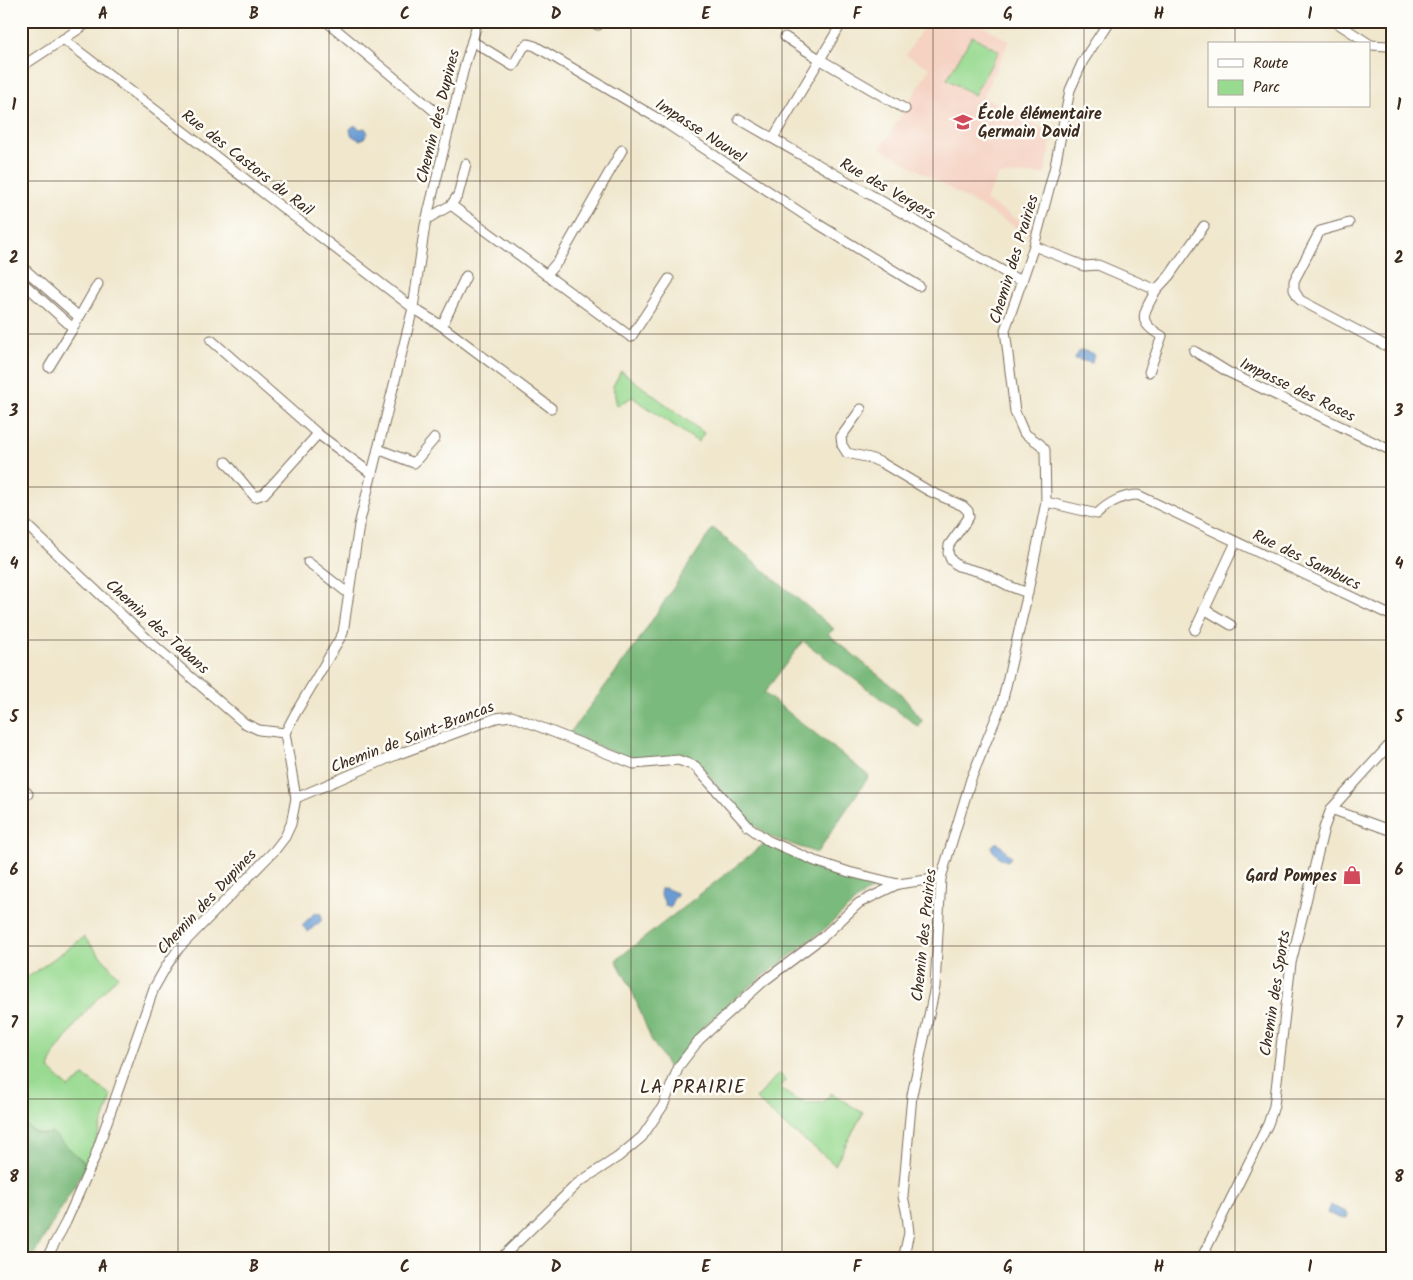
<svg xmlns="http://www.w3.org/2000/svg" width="1413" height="1280" font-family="Kalam,sans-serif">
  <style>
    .built { fill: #f5d2c2 }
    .green { fill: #99da91; stroke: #6a8258 }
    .forest { fill: #7aba7b; stroke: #5a724c }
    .water { fill: #699cd4; stroke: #526379 }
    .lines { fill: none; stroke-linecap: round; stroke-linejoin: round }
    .minor-casing { stroke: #7a6c5b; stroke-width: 11 }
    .minor { stroke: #fff; stroke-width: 9 }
    .grid { fill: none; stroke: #3b2a1e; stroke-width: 1; stroke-opacity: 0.55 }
    .labels { text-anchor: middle; stroke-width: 5; stroke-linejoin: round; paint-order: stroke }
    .poi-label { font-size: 16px; font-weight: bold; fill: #3b2a1e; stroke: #fdfcf7; text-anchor: start }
    .street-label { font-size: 16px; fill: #3b2a1e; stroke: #fdfcf7 }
    .quarter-label { font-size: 19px; letter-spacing: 1px; fill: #3b2a1e; stroke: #fdfcf7 }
    .neatline { fill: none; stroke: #3b2a1e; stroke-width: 2 }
    .grid-label { font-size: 16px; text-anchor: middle; font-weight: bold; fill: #3b2a1e }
  </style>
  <rect width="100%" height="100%" fill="#fdfcf7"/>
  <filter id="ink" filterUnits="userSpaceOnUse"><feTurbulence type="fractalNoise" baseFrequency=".02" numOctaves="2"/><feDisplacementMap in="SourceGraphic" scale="10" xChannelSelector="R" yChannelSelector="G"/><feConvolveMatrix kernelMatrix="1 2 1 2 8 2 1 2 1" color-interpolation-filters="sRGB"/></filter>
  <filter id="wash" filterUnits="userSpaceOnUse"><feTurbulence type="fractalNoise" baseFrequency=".0096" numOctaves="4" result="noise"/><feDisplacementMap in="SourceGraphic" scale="20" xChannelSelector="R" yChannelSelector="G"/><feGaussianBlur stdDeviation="1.12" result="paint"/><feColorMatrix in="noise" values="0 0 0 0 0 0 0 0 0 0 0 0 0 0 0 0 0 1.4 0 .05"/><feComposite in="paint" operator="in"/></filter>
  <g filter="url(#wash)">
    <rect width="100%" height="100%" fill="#f0e7cd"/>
    <polygon class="built" points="927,21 974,21 1009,41 983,97 1052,134 1045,174 999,175 985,200 1032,228 1029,235 881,148 930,68 906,55"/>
    <g class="green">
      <polygon points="972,36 999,51 974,95 947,79"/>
      <polygon points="621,371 704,433 698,442 632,397 617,406 613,386"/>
      <path d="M 84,937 L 118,976 L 85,1012 L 54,1054 L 49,1069 L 69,1088 L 74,1083 L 84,1076 L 112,1096 L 87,1165 L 52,1133 C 36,1137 34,1131 21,1122 L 21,982 Z"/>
      <path d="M 779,1073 L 786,1080 L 780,1088 C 798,1102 801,1104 824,1102 L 831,1093 L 863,1113 L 835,1165 L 819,1151 L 788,1128 L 756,1099 Z"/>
    </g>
    <g class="forest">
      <polygon points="713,528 834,629 828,634 900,693 922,720 919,727 803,641 764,693 869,776 817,853 768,836 741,814 701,766 690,758 646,759 625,757 569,734 633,649"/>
      <polygon points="764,844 867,882 884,884 865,893 821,932 740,994 707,1023 673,1064 673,1074 651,1039 631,988 616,960"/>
      <path d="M 22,1122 C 33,1131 37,1137 52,1133 L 87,1165 L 31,1259 L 21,1259 Z"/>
    </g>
    <g class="water">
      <polygon points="353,126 356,126 360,129 365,128 368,133 363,139 359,140 351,135 350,129"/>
      <polygon points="1082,350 1094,354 1092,363 1075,359 1077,353"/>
      <polygon points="995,843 998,843 1011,857 1008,861 1001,859 992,850 992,846"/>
      <polygon points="665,888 677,893 677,896 673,899 672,905 670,908 665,905 663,899 660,894 661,889"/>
      <polygon points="315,913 321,914 322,920 308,932 302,925"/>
      <polygon points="1330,1205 1346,1212 1348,1214 1347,1218 1343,1219 1327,1213"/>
    </g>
  </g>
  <g filter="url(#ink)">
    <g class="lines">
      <g class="minor-casing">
        <g id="minor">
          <polyline points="326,21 450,124"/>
          <polyline points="590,21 598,25 602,21"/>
          <polyline points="1334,21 1371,45 1388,46"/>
          <polyline points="785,37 821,60 905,109"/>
          <polyline points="63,39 413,308 442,326 551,408"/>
          <polyline points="472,41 513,66 523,48 528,44 535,46 667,124 818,224 919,286"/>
          <polyline points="21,67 91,21"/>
          <polyline points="739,119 1022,282"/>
          <polyline points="773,138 843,21"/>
          <polyline points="451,205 458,195 466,164"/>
          <polyline points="427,219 451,205 631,337 669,279"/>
          <polyline points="1349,223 1320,231 1294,281 1294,290 1300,300 1392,349"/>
          <polyline points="1034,246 1084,266 1098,265 1156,290 1169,276 1204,226"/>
          <polyline points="21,266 79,317"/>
          <polyline points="546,275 559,260 622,150"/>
          <polyline points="21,281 73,328"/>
          <polyline points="442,326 466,276"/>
          <polyline points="211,340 318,434 372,474"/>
          <polyline points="1194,351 1228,372 1392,451"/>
          <polyline points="49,367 73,328 98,284"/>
          <path d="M 1149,372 L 1162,336 C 1134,321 1145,312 1156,290"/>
          <polyline points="861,409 841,437 842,445 847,453 870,458 882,463 929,491 963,506 968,511 969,517 949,545 948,553 951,560 958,566 984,573 1009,586 1028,593"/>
          <polyline points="378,449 414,463 435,438"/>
          <polyline points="226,462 255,497 264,494 318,434"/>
          <path d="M 1046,502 L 1097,514 C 1108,503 1123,495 1138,495 L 1392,616"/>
          <polyline points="21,520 157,648 244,723 259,730 285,733"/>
          <polyline points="308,562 349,594"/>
          <polyline points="1204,609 1231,625"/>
          <polyline points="1195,630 1236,542"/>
          <polyline points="21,787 28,794"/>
          <polyline points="296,798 396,755 496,718 512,716 634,764 678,760 695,766 749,827 767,840 815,861 849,872 898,884 941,878"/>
          <polyline points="1331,809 1392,831"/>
          <polyline points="46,1259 66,1222 94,1159 154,988 167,965 179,948 275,850 285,837 291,824 296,798 285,733 295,714 343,633 359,525 413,308 425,225 465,64 478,21"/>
          <polyline points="500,1259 578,1183 618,1157 642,1137 663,1106 679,1066 699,1040 764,981 823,937 859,903 898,884"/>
          <polyline points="903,1259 909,1233 907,1215 903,1196 912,1095 935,987 941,878 971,779 1002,703 1026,601 1046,502 1045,450 1040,444 1024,433 1015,412 1005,330 1034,246 1055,166 1070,90 1083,61 1109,21"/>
          <polyline points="1201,1259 1268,1124 1274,1106 1291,963 1324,828 1331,809 1392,742"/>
        </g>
      </g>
      <use href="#minor" class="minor"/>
    </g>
  </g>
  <path class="grid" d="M 178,21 L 178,1259M 329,21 L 329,1259M 480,21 L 480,1259M 631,21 L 631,1259M 782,21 L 782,1259M 933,21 L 933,1259M 1084,21 L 1084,1259M 1235,21 L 1235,44M 1235,106 L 1235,1259M 21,181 L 1392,181M 21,334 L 1392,334M 21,487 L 1392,487M 21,640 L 1392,640M 21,793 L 1392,793M 21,946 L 1392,946M 21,1099 L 1392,1099"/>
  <defs>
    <g id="school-bare" transform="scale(1.5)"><path d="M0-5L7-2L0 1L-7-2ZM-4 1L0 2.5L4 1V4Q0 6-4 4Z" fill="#d1495b" stroke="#fdfcf7" stroke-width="2.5" paint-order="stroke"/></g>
    <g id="shop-bare" transform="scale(1.5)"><path d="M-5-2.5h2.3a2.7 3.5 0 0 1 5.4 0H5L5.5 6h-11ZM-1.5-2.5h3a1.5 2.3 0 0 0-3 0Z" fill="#d1495b" stroke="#fdfcf7" stroke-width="2.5" paint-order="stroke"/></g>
  </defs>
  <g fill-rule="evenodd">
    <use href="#school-bare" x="963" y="122"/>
    <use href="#shop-bare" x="1352" y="875"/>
  </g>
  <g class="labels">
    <g class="poi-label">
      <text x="978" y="119">École élémentaire<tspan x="978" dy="18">Germain David</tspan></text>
      <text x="1337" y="881" text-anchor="end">Gard Pompes</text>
    </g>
    <g class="street-label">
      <text transform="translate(437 116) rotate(-76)" y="6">Chemin des Dupines</text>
      <text transform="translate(701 130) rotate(33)" y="6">Impasse Nouvel</text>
      <text transform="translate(248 162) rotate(38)" y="6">Rue des Castors du Rail</text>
      <text transform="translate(888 188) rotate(30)" y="6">Rue des Vergers</text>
      <text transform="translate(1013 259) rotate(-73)" y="6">Chemin des Prairies</text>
      <text transform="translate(1298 389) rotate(26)" y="6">Impasse des Roses</text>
      <text transform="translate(1307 559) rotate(26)" y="6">Rue des Sambucs</text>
      <text transform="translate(158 626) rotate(42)" y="6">Chemin des Tabans</text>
      <text transform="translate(412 736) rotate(-21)" y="6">Chemin de Saint-Brancas</text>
      <text transform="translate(206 901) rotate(-47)" y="6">Chemin des Dupines</text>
      <text transform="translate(923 935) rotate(-84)" y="6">Chemin des Prairies</text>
      <text transform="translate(1274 993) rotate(-81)" y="6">Chemin des Sports</text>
    </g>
    <g class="quarter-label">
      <text x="693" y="1093">LA PRAIRIE</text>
    </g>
  </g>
  <rect width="1413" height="1280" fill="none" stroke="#fdfcf7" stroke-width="55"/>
  <rect x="1208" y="42" width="162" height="65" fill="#fdfcf7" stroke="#afa8a0"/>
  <rect x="1218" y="59" width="25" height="8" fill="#ffffff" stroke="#afa8a0"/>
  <text x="1253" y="68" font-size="15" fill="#3b2a1e">Route</text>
  <rect x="1218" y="80" width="25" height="15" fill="#99da91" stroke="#afa8a0"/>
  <text x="1253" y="92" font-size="15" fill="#3b2a1e">Parc</text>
  <rect x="28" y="28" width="1358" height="1224" class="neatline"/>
  <g class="grid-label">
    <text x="103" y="19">A</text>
    <text x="254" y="19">B</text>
    <text x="405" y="19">C</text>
    <text x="556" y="19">D</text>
    <text x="706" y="19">E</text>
    <text x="857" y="19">F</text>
    <text x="1008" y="19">G</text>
    <text x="1159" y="19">H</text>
    <text x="1310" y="19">I</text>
    <text x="14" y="110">1</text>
    <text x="1399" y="110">1</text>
    <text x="14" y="263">2</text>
    <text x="1399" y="263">2</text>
    <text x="14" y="416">3</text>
    <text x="1399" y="416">3</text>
    <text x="14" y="569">4</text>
    <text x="1399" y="569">4</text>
    <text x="14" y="722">5</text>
    <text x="1399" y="722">5</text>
    <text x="14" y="875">6</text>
    <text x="1399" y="875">6</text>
    <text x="14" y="1028">7</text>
    <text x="1399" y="1028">7</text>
    <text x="14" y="1182">8</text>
    <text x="1399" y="1182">8</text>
    <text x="103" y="1272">A</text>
    <text x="254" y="1272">B</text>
    <text x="405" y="1272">C</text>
    <text x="556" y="1272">D</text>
    <text x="706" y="1272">E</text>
    <text x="857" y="1272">F</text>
    <text x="1008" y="1272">G</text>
    <text x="1159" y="1272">H</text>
    <text x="1310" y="1272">I</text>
  </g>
</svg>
